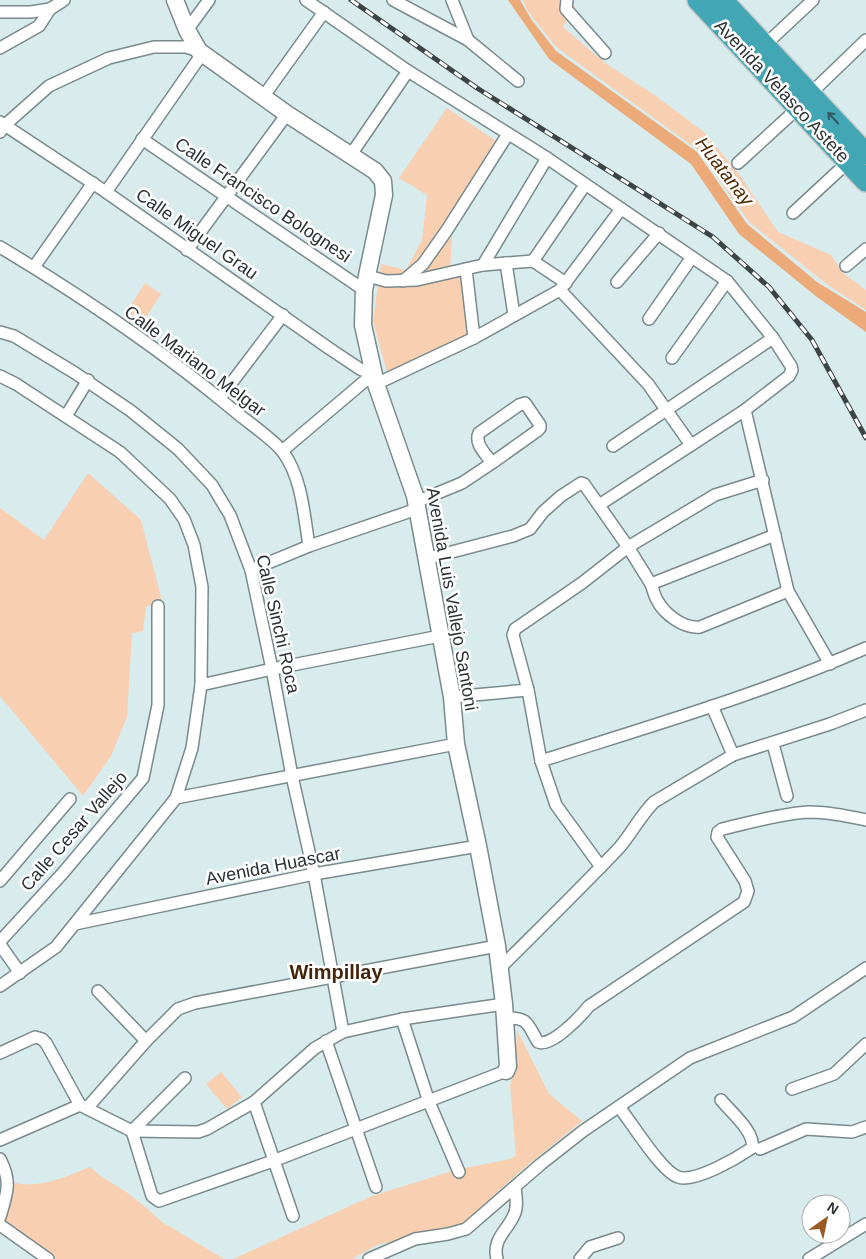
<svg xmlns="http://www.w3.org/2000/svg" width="866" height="1259" font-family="Helvetica,sans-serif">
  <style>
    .green { fill: #f9cfb1 }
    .water { fill: #ecaa79 }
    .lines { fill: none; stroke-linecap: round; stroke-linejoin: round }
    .street-casing { stroke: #798a8d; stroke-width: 14 }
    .secondary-casing { stroke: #798a8d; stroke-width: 19 }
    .highway-casing { stroke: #c8c9ca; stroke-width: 24 }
    .street { stroke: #fff; stroke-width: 11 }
    .secondary { stroke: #fff; stroke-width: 16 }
    .highway { stroke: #43a6b4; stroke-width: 21 }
    .rail-casing { stroke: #3c4445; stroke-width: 5 }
    .rail { stroke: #fff; stroke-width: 3; stroke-dasharray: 9; stroke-linecap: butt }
    .oneway { stroke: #335a60 }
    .labels { text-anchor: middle; stroke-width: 5; stroke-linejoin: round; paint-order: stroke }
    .street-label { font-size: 18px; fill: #2a3132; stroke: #fff }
    .water-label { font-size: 19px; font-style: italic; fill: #542a02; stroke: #fff }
    .quarter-label { font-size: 20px; font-weight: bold; fill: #45260c; stroke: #fff }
  </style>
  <rect width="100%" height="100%" fill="#d8ebed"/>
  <g class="green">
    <polygon points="523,0 571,0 575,7 563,27 605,63 656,96 705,133 739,174 778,232 831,255 844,274 866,290 866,310 828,285 749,222 698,150 556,47 527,10"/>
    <polygon points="447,108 499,143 453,224 450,270 463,276 468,337 388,376 373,321 381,264 406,270 422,240 427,195 399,178"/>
    <polygon points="145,283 161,294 143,322 127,311"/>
    <polygon points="88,473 141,520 162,601 146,607 143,631 132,633 127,717 111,756 83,796 0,696 0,508 44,540"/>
    <polygon points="517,1030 549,1094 582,1121 524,1168 462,1224 377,1245 352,1259 233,1259 372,1196 455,1170 506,1160 516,1156 510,1084 515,1071"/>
    <polygon points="221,1072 242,1097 227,1109 206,1084"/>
    <path d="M 90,1167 L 102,1177 L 125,1191 L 144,1206 L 162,1222 L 224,1259 L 56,1259 L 2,1221 L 11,1182 C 38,1190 65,1177 90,1167 Z"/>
  </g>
  <polygon class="water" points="508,0 520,0 531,19 556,51 697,152 747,224 817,282 866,312 866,332 817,297 739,234 691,164 549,59"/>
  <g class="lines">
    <g class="street-casing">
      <g id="street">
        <polyline points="306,0 408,71 547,158 727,281 773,338 613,446"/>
        <polyline points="393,0 468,40"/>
        <polyline points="452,0 468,40 518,81"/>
        <polyline points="567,0 566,9 605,53"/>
        <polyline points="0,12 31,12 50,9 64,0"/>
        <polyline points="187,30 209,0"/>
        <polyline points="765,45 813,0"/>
        <polyline points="0,48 39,26 50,9"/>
        <polyline points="810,94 866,40"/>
        <polyline points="263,97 324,12"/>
        <polyline points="0,122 106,192 330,349 360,369 373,374 282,451"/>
        <polyline points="0,132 5,125 49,86 109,58 154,47 186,47 199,51"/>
        <polyline points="142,139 364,290"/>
        <polyline points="350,156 408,71"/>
        <polyline points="738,163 798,108"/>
        <polyline points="106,192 202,54"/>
        <polyline points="793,213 848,162"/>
        <path d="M 0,247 C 82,296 163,351 237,413 C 248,422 275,441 283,452 C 302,478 304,515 309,546"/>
        <polyline points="187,250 287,114"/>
        <polyline points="533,261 585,185"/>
        <polyline points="506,263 514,315"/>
        <polyline points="483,265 547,158"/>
        <polyline points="846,266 866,249"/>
        <polyline points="34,267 93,183"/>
        <polyline points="466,269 474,338"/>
        <polyline points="368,276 386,281 417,280 483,265 533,261 566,283"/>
        <polyline points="403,281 423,264 447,230 508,134"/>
        <polyline points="617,282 659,233"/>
        <polyline points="560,290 648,384 691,445"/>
        <polyline points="649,319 692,257"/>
        <polyline points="0,332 14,336 75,373 131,411 178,449 212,485 230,515 251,570 272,669 292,776 314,874 343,1032"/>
        <polyline points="672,358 727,281"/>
        <polyline points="0,376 16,384 120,452 170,499 184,519 194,545 202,587 201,685 192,748 176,798 56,947 0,986"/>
        <polyline points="376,384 474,338 560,290 621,209"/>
        <polyline points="220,398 283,315"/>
        <polyline points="745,410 788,591 830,664"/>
        <polyline points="66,416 88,380"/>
        <path d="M 416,502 L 462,483 L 492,463 L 537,431 L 540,428 L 540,425 L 525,403 L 519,405 L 479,433 C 474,444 486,454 492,463"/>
        <polyline points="599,505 745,410 789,376 792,370 791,366 773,338"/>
        <polyline points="425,559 513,536 530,529 543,512 561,496 581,483 584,484 628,547 651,584 775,535"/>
        <polyline points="251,570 309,546 417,509"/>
        <path d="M 651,584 C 653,589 654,595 657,600 C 664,614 684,629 700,627 L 788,591"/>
        <polyline points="201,685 272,669 440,636"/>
        <polyline points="452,697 528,690"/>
        <polyline points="712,706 733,755"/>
        <polyline points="773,744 787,796"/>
        <path d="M 541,761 C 650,726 761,694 866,648"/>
        <polyline points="176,798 456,744"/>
        <polyline points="601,867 556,805 541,761 528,690 513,635 515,629 582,583 628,547 715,495 763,480"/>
        <polyline points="0,881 70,799"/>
        <polyline points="75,924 314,874 478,846"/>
        <path d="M 499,969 C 539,929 580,889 619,848 C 632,833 640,816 654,802 L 733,755 L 830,724 L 866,710"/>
        <polyline points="20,973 1,946 0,942 3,938 62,874 143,778 158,705 158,606"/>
        <polyline points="98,991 146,1041"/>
        <path d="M 505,1018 C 529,1017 527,1024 538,1042 C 551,1048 581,1016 589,1006 L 744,902 L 748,891 L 745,881 L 717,837 L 718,832 L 722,829 C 748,823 783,813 809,812 C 827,812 848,816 866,820"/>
        <polyline points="402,1019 429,1102 459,1172"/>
        <polyline points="326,1041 376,1187"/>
        <polyline points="0,1053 35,1037 42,1039 46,1043 80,1105"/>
        <polyline points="185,1078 132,1131 152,1196 159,1201 273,1161 506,1071"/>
        <polyline points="792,1089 834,1074 866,1044"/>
        <polyline points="254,1102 293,1216"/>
        <path d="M 619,1107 C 632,1123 661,1171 678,1177 C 695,1183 737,1158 752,1148 C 756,1133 731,1112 721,1100"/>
        <polyline points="87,1108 146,1041 178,1009 195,1003 497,946"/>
        <polyline points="0,1140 80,1105 132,1131 198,1132 207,1129 254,1102 315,1048 343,1032 402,1019 504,1004"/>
        <polyline points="760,1149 806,1129 852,1132 866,1127"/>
        <path d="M 0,1159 C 12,1182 7,1193 0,1217"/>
        <polyline points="0,1225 48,1259"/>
        <polyline points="369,1259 415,1239 448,1234 466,1229 541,1164 583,1131 690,1058 793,1017 866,968"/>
        <path d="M 497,1259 C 492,1239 507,1231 514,1215 C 518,1207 516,1196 515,1187"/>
        <polyline points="580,1259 590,1247 618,1238"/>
        <polyline points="809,1259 866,1224"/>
      </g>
    </g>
    <g class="secondary-casing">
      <polyline id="secondary" points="175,0 187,30 199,51 287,114 375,171 383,181 384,195 364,290 363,325 376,384 415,496 452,697 456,744 478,846 497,946 504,1004 508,1066 506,1071"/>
    </g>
    <g class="highway-casing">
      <g id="highway">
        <polyline points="698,0 866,181"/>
        <polyline points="722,0 866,154"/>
      </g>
    </g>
    <use href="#street" class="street"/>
    <use href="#secondary" class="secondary"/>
    <use href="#highway" class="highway"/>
    <g class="rail-casing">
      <polyline id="rail" points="351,0 477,88 713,237 769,287 812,340 866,438"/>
    </g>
    <use href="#rail" class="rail"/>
  </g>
  <defs><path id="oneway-shaft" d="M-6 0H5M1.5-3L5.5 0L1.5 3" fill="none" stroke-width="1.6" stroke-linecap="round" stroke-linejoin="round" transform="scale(1.25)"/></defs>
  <use class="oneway" href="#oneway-shaft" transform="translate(833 118) rotate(-133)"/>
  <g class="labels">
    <g class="street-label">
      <text transform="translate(782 91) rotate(47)" y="6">Avenida Velasco Astete</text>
      <text transform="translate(263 200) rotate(34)" y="6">Calle Francisco Bolognesi</text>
      <text transform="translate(197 234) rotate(35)" y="6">Calle Miguel Grau</text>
      <text transform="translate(195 361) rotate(37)" y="6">Calle Mariano Melgar</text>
      <text transform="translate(452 599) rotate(80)" y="6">Avenida Luis Vallejo Santoni</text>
      <text transform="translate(278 624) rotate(77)" y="6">Calle Sinchi Roca</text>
      <text transform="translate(74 831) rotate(-49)" y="6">Calle Cesar Vallejo</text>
      <text transform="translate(273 866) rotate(-11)" y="6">Avenida Huascar</text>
    </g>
    <g class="water-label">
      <text transform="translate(725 171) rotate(52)" y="7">Huatanay</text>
    </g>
    <g class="quarter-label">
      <text x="336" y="979">Wimpillay</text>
    </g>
  </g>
  <g transform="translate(826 1219) rotate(33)"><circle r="24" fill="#ffffff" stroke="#aaadad"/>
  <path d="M0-4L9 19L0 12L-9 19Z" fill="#995923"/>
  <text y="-8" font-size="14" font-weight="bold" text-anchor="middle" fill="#2a3132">N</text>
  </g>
</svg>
